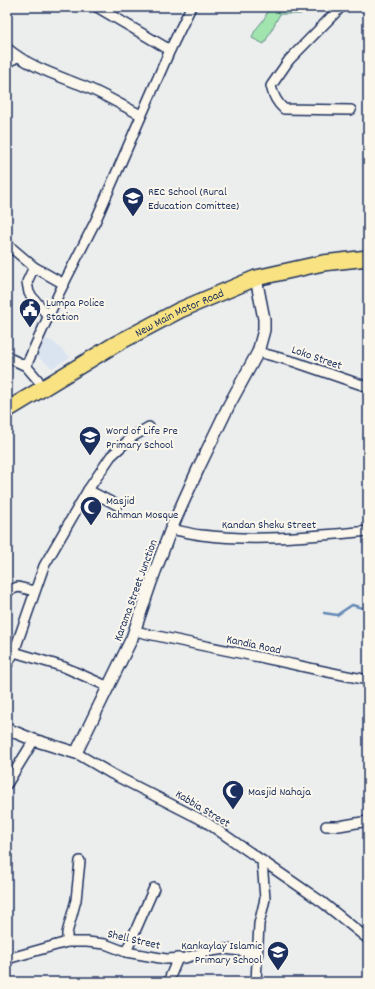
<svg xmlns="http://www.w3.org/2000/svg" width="375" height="989" font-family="Dekko,sans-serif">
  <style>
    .built { fill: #dae3f0 }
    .green { fill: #a2e4ae; stroke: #5e8a86 }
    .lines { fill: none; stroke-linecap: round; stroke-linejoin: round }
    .stream { stroke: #6288b4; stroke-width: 2.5 }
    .minor-casing { stroke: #1b2f5e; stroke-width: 12 }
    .tertiary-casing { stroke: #1b2f5e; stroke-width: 14 }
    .trunk-casing { stroke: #1b2f5e; stroke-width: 18 }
    .minor { stroke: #fbf7ec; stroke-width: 9 }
    .tertiary { stroke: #fbf7ec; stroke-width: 11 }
    .trunk { stroke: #f8e281; stroke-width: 15 }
    .labels { text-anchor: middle; stroke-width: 4; stroke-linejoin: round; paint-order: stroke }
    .poi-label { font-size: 12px; fill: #1b2f5e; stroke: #fbf7ec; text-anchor: start }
    .street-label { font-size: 12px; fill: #1b2f5e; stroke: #fbf7ec }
  </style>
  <rect width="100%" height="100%" fill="#eceeee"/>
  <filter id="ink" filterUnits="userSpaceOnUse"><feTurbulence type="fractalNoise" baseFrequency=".025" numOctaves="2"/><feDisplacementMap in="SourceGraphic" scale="8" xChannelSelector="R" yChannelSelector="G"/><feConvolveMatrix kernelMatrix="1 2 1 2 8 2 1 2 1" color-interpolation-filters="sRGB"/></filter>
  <g filter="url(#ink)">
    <polygon class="built" points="45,339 53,342 70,357 52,368 37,356"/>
    <path class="green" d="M 268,7 L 305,7 L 301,14 L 280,14 L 264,44 L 252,38 C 255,25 267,22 268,7 Z"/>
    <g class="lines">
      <polyline class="stream" points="324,613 337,615 352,605 366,609 368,611"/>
      <g class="minor-casing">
        <g id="minor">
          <polyline points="97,7 170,50"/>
          <path d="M 341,7 L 289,60 L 271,86 C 273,95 277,103 284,109 L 351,110"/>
          <path d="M 7,48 C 29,67 59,76 86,87 C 105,95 123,106 141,115"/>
          <polyline points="7,63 17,57"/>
          <polyline points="7,244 34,267 64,284"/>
          <polyline points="34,267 27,282 29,293 49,317"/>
          <polyline points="258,352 295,362 368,387"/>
          <polyline points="7,357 26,366 38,380"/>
          <polyline points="26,366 59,293 95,222 170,50 191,7"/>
          <polyline points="88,490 117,505"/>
          <path d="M 171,529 C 181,531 191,534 201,535 C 256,542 313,536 368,531"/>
          <polyline points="7,591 18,587 34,591"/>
          <path d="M 135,631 C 173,640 211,647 249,655 C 289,663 328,673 368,680"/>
          <polyline points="7,648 14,652 64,667 109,687"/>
          <polyline points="7,665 14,652 44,566 88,490 111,456 132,437 149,427"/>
          <polyline points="76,753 112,774 206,822 322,902 368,939"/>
          <polyline points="7,784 34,740"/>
          <polyline points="326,826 339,826 368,821"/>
          <polyline points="67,942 67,933 76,900 80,861"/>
          <polyline points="126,952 154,888"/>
          <polyline points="7,959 67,942 87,942 105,944 126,952 166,959 185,958 205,952 225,949 256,953"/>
          <polyline points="168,982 178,958"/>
          <polyline points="256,982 259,924 265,899 262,861"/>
        </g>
      </g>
      <g class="tertiary-casing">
        <polyline id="tertiary" points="7,729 34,740 76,753 132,638 151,582 171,529 199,467 229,405 258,352 264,330 264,319 256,278"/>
      </g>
      <g class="trunk-casing">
        <g id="trunk">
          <path id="s1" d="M 7,410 L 114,345 L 180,310 L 256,278 L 323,263 L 368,258"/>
        </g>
      </g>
      <use href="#minor" class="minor"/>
      <use href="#tertiary" class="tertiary"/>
      <use href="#trunk" class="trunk"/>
    </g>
  </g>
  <defs>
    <g id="school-pin" transform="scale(1.15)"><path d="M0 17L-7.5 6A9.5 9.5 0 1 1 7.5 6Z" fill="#1b2f5e" stroke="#fbf7ec"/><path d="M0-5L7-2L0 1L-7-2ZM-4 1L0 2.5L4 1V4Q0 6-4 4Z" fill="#fff"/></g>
    <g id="civic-pin" transform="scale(1.15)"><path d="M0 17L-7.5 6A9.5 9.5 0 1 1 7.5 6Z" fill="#1b2f5e" stroke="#fbf7ec"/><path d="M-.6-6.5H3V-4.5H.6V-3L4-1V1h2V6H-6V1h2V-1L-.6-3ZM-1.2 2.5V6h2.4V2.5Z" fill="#fff"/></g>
    <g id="mosque-pin" transform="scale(1.15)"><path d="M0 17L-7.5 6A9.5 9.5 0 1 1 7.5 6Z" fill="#1b2f5e" stroke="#fbf7ec"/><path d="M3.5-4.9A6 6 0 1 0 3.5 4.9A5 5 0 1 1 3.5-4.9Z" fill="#fff"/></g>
  </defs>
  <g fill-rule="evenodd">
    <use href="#school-pin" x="133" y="198"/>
    <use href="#civic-pin" x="30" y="309"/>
    <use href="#school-pin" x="90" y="437"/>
    <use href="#mosque-pin" x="91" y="507"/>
    <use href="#mosque-pin" x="233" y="791"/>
    <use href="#school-pin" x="278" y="952"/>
  </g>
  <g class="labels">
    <g class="poi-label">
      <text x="148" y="195">REC School (Rural<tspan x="148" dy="14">Education Comittee)</tspan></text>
      <text x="46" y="306">Lumpa Police<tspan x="46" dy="14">Station</tspan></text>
      <text x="106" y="434">Word of Life Pre<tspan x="106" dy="14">Primary School</tspan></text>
      <text x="106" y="504">Masjid<tspan x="106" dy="14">Rahman Mosque</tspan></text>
      <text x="248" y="795">Masjid Nahaja</text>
      <text x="262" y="949" text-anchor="end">Kankaylay Islamic<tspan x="262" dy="14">Primary School</tspan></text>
    </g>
    <g class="street-label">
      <text dy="4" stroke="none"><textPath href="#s1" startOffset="198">New Main Motor Road</textPath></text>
      <text transform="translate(317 357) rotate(19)" y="4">Loko Street</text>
      <text x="269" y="528">Kandan Sheku Street</text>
      <text transform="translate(135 590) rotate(-70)" y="4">Karama Street Junction</text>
      <text transform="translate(254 644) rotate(12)" y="4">Kandia Road</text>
      <text transform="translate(203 808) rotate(31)" y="4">Kabbia Street</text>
      <text transform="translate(134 939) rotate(13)" y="4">Shell Street</text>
    </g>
  </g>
  <rect width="375" height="989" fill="none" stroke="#fbf7ec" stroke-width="24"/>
  <rect x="12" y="12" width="351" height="965" fill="none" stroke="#1b2f5e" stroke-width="1.5" filter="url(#ink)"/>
</svg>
